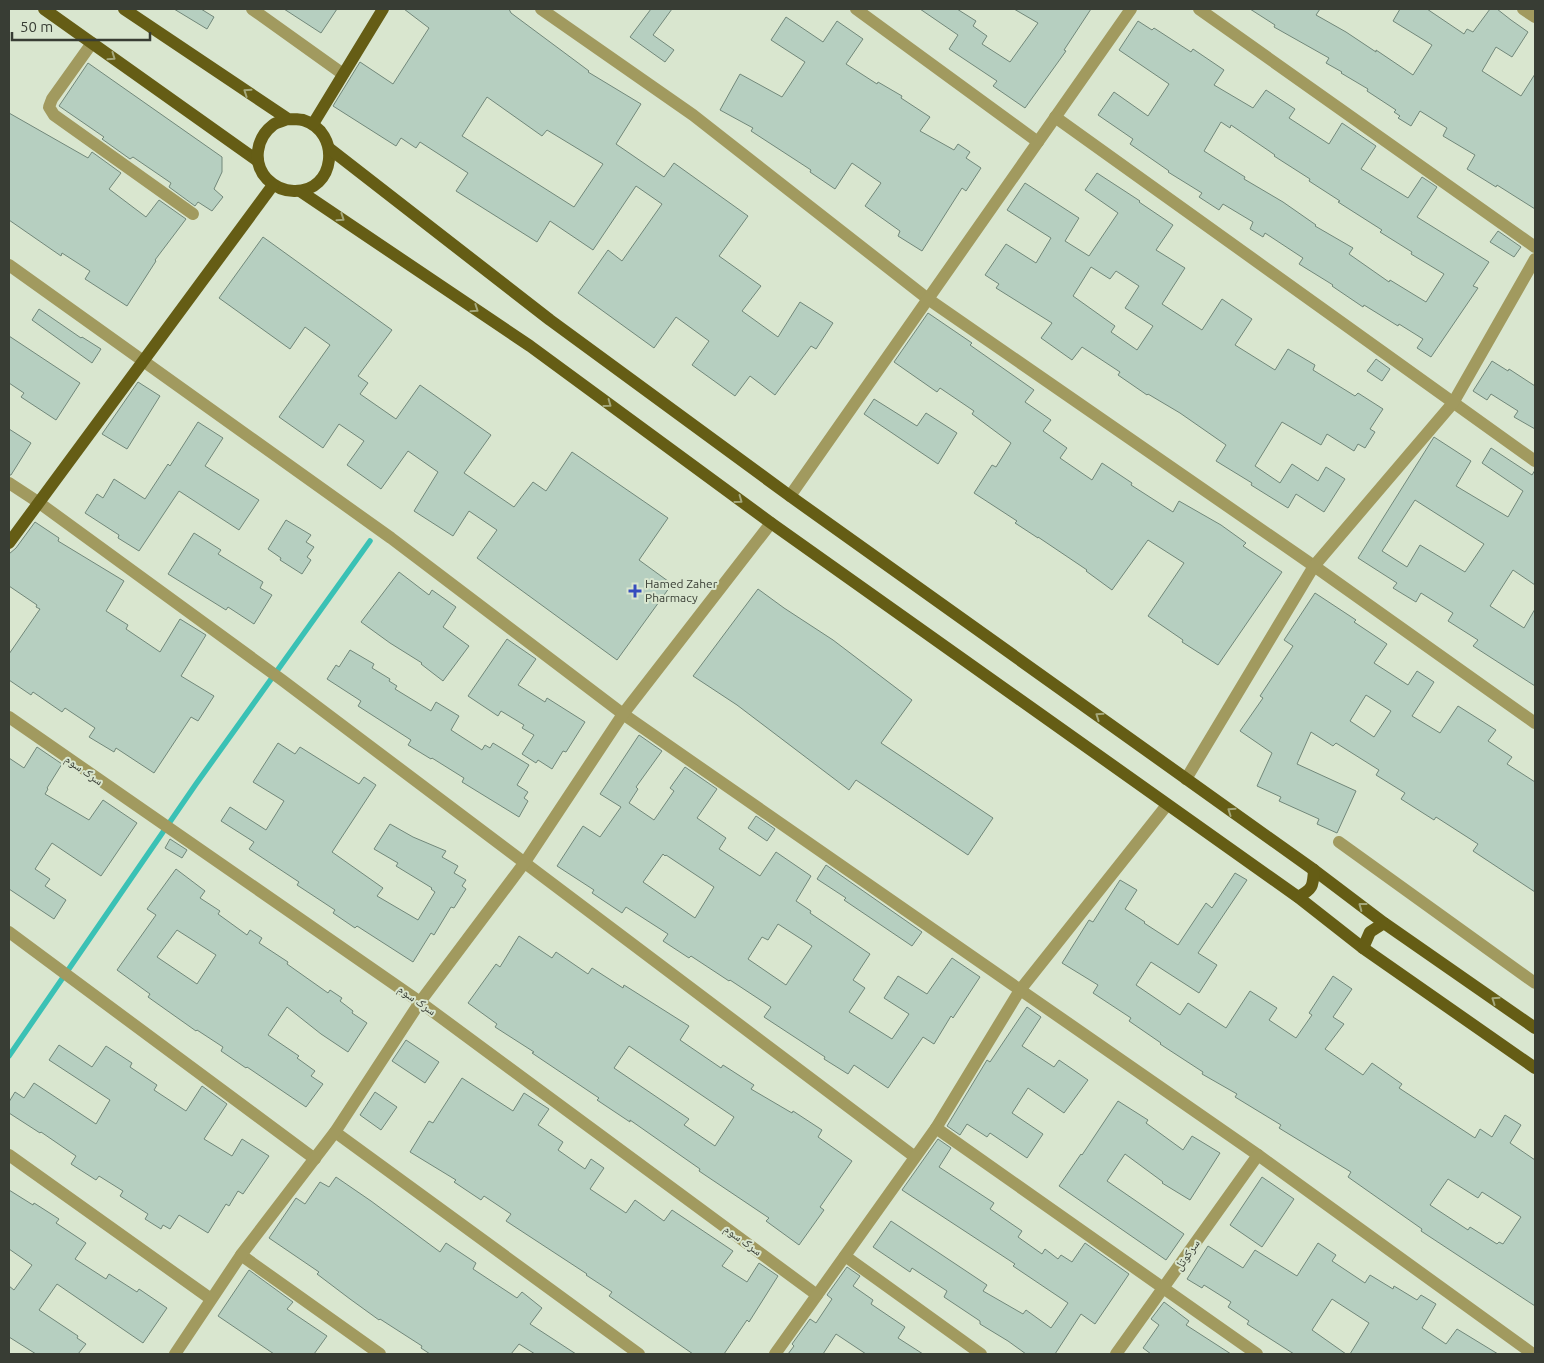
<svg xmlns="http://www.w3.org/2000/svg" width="1544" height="1363" font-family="Ubuntu,'Noto Naskh Arabic',sans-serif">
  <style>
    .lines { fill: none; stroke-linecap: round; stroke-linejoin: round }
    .stream { stroke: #3ac1b5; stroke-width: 5.5 }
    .building { fill: #b6cfc0; stroke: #72887a; fill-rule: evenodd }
    .minor { stroke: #a19a5f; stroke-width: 12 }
    .major { stroke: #655d15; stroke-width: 12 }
    .oneway { stroke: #a5a87b }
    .poi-dot { fill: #354cbe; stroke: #d9e6cf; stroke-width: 2 }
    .labels { text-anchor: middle; stroke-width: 4; stroke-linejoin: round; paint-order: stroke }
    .poi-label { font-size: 12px; fill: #383d34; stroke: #d9e6cf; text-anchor: start }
    .street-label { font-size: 12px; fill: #383d34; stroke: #d9e6cf }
  </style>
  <rect width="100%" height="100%" fill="#d9e6cf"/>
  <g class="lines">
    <polyline class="stream" points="9,1056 196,784 370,541"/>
  </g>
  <g class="building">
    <polygon points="174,9 201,9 214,17 207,29"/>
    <polygon points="284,9 337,9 321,33"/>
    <path d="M 404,9 L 509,9 L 511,13 L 589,71 L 588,72 L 641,104 L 616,144 L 664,177 L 674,163 L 748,216 L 719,256 L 761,286 L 742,311 L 778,337 L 800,302 L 833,323 L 816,349 L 811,346 L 775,395 L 750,376 L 735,396 L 692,365 L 709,341 L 676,317 L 654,348 L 578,293 L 608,250 L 622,261 L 662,204 L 636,186 L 593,250 L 550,221 L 537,242 L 456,191 L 468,173 L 420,142 L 416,148 L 401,138 L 396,146 L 333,106 L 360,62 L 393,84 L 429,28 ZM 487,97 L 542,136 L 547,130 L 603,164 L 574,207 L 462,136 Z"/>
    <polygon points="651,9 672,9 653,35 674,50 665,62 630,37"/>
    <polygon points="920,9 957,9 976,21 973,26 987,36 982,44 1010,62 1038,23 1014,9 1091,9 1064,50 1066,51 1025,108 993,86 997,81 949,49 958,35"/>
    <polygon points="1250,9 1320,9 1316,15 1346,32 1376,52 1376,50 1413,75 1432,45 1393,21 1400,9 1427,9 1464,34 1467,29 1473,32 1490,9 1497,9 1511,20 1528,32 1512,57 1496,47 1482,71 1521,96 1535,74 1535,209 1497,185 1496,187 1467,169 1475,155 1443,136 1447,128 1420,111 1411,126 1398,118 1400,116 1394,112 1396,110 1367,91 1368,89 1341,73 1342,72 1326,63 1329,58 1274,27 1275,25"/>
    <polygon points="786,17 823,42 837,21 863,39 846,64 877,84 878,82 902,96 901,98 930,117 920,131 954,150 958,144 970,152 966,158 981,168 966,191 962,188 922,251 898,236 900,231 865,206 881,183 852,163 835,189 810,172 811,170 751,131 753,128 720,110 740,74 782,97 805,62 771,40"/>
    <path d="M 1138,21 L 1152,30 L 1154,28 L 1191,52 L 1193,49 L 1224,70 L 1214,85 L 1253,108 L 1266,90 L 1295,109 L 1289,118 L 1329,144 L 1342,123 L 1376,146 L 1361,169 L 1408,198 L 1422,177 L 1437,187 L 1417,217 L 1489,262 L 1473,286 L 1478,288 L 1431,357 L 1417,348 L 1423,339 L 1399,324 L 1398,326 L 1364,305 L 1363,307 L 1332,286 L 1333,285 L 1299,264 L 1303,258 L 1265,233 L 1263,237 L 1250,229 L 1253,222 L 1223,204 L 1219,210 L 1199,197 L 1202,193 L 1168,172 L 1169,171 L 1130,144 L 1133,139 L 1098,115 L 1114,92 L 1148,116 L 1169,84 L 1119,50 ZM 1221,122 L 1230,128 L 1231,125 L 1275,155 L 1274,156 L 1310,179 L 1309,181 L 1340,201 L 1338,202 L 1382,230 L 1380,232 L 1412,252 L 1411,254 L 1444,274 L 1426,302 L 1390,280 L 1389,282 L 1349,254 L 1353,248 L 1315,226 L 1316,225 L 1283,202 L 1244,179 L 1245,177 L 1204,151 Z"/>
    <polygon points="88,63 222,157 222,172 214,189 223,197 212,211 198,202 195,206 169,187 171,183 133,157 130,159 102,139 104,137 59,106"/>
    <polygon points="9,113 88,158 92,152 121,173 109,189 146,217 159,200 186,219 155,260 156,261 127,306 85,279 90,271 62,253 61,256 9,220"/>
    <path d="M 1097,173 L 1140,201 L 1139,202 L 1173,225 L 1156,250 L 1185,268 L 1162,304 L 1202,330 L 1222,299 L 1252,319 L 1235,345 L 1275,370 L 1288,349 L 1315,365 L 1313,370 L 1355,396 L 1358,393 L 1383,409 L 1370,429 L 1375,432 L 1365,448 L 1358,444 L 1354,451 L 1327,434 L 1321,445 L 1282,422 L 1255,466 L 1280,483 L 1292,464 L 1318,481 L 1326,467 L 1345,479 L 1324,512 L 1296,494 L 1288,508 L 1251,485 L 1252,483 L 1216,461 L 1226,445 L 1180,413 L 1148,394 L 1147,395 L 1118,375 L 1120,372 L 1082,347 L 1072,360 L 1041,338 L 1052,323 L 996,288 L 999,284 L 985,275 L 1006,244 L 1036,263 L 1051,238 L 1007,210 L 1025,183 L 1079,218 L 1065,241 L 1089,256 L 1118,213 L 1085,190 ZM 1091,267 L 1110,279 L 1116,271 L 1139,286 L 1125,308 L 1153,326 L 1137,350 L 1111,332 L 1115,326 L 1073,296 Z"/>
    <polygon points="1498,231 1521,247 1514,257 1490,242"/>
    <polygon points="263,237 392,330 358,376 368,383 360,394 396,419 420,385 491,435 464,473 514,507 533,482 546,491 572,452 668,518 639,560 672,584 617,660 477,558 497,530 469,511 453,536 414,511 438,472 408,451 381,489 347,465 364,441 339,424 323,448 279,417 330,345 305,327 290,349 219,298"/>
    <polygon points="39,309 81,338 82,337 101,349 92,363 32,320"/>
    <polygon points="928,313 972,343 970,345 1034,390 1025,402 1051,420 1043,431 1067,448 1060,458 1092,480 1102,463 1132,483 1131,485 1173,512 1179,501 1221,525 1246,543 1243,546 1282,572 1218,665 1182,642 1183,640 1148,616 1184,563 1148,540 1112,590 1086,571 1087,570 1038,537 1038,538 1015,523 1017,521 974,493 992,465 996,467 1011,443 972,414 974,411 940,388 937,392 894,362"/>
    <polygon points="9,336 80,383 56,420 21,397 24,393 9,383"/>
    <polygon points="1376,359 1390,369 1382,381 1367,371"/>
    <polygon points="1492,361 1508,371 1509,369 1535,386 1535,429 1514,417 1518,411 1491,394 1487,400 1473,391"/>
    <polygon points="138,382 160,396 127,449 102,434"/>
    <polygon points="874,399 917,426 926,413 957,433 938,464 864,414"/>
    <polygon points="198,422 223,438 205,466 259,500 239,530 179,491 139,551 118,538 119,535 85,513 97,494 103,498 114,479 145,499 168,464 170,466"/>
    <polygon points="9,429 31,443 11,475 9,475"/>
    <path d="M 1434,437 L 1471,461 L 1456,486 L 1508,517 L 1523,491 L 1482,463 L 1491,448 L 1532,475 L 1535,470 L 1535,585 L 1513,570 L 1490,606 L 1524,628 L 1535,609 L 1535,686 L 1473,646 L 1478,640 L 1448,621 L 1453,613 L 1421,593 L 1416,602 L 1393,588 L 1397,583 L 1358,558 ZM 1415,500 L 1484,544 L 1465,572 L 1420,545 L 1407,567 L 1382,551 Z"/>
    <polygon points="286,520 311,535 306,542 314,547 307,557 311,560 302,574 280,560 281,558 268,549"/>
    <polygon points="35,522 59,538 58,541 124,581 106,611 128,625 126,629 160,652 180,619 206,635 181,676 214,696 198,721 191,717 154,773 116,748 114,752 89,737 95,728 65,708 62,712 33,692 31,695 9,680 9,654 40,609 36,607 37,605 9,586 9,554 16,548"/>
    <polygon points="194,533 221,550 218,554 263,582 260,588 272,595 254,624 228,607 226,610 168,574"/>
    <polygon points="399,572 429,595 432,590 456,607 443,627 469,646 443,681 421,664 422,663 390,643 361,622"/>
    <polygon points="758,589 784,608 833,640 912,700 881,743 993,818 968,855 856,780 849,790 737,705 693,676"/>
    <path d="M 1315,593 L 1356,620 L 1354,622 L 1387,644 L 1374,663 L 1408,685 L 1417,671 L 1434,682 L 1412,716 L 1440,733 L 1458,706 L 1496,730 L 1488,741 L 1512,757 L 1507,764 L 1535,782 L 1535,892 L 1473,851 L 1478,844 L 1436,817 L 1434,820 L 1401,799 L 1405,793 L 1376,775 L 1379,770 L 1336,743 L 1333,746 L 1311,732 L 1297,764 L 1356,791 L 1337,833 L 1317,824 L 1319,819 L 1279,801 L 1281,797 L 1257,786 L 1272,753 L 1240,731 L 1263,698 L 1260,696 L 1293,646 L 1284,640 ZM 1366,695 L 1391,711 L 1374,737 L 1350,721 Z"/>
    <polygon points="507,639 536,659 518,685 545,702 547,698 585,722 566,752 563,751 552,769 538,760 536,763 522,754 534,735 522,728 524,725 501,711 498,716 468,696"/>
    <polygon points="350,650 374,664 372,668 390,679 389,681 397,686 395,689 431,711 436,702 459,716 451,730 482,750 485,745 490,748 493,743 529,765 517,785 528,792 524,798 528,801 519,817 462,782 464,778 432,758 431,759 408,745 411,740 358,706 361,701 327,679 336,665 339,667"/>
    <path d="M 639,735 L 662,751 L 636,787 L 638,789 L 629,803 L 654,820 L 674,791 L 670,788 L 685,767 L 717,789 L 697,818 L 726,838 L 719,849 L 760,876 L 776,852 L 811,876 L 796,901 L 811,911 L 810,913 L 870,954 L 853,980 L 865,988 L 849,1012 L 892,1039 L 909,1014 L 884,998 L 898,976 L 927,994 L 952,958 L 980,977 L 953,1018 L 951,1016 L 934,1044 L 923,1037 L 888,1088 L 854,1065 L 848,1074 L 824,1059 L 825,1057 L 764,1017 L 771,1007 L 730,980 L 729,981 L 691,956 L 689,958 L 663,941 L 668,934 L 626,907 L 622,913 L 592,893 L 594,890 L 557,866 L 583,826 L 600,837 L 621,807 L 600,794 ZM 663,854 L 665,856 L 666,855 L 714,887 L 695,918 L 643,882 ZM 778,924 L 812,946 L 786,985 L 748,959 L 762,937 L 768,940 Z"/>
    <polygon points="278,743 295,754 300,747 359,784 364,777 376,785 332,852 383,888 377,896 418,920 435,892 431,889 432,888 396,866 398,863 374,849 390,824 413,837 446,851 442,857 458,866 454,873 466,880 462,886 466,889 454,908 451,907 434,935 431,933 413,962 357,926 355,928 333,913 335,910 297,885 299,882 249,849 254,842 221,821 230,807 266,830 284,801 253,782"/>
    <polygon points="37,747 62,764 47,788 48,789 45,794 89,820 103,800 137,823 101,876 52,843 35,869 50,879 45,886 66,900 54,919 9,889 9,758 24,768"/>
    <polygon points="756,816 775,829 767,841 748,828"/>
    <polygon points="170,839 187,850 182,858 165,848"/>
    <polygon points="826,865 922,932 912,946 844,900 846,898 817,879"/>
    <path d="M 176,869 L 205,891 L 200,898 L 220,911 L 218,914 L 247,935 L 250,930 L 262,938 L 259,943 L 288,962 L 287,964 L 328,993 L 330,990 L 342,998 L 340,1001 L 353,1011 L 352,1013 L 367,1023 L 348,1052 L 321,1034 L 287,1007 L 268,1035 L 299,1056 L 297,1058 L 315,1071 L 311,1076 L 323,1084 L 306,1107 L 247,1067 L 246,1068 L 221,1051 L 223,1047 L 197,1030 L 196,1031 L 148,997 L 150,994 L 117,970 L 156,915 L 147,909 ZM 177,930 L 216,955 L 197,984 L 157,957 Z"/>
    <path d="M 1235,873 L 1247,880 L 1198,953 L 1217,965 L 1199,993 L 1151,962 L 1136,985 L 1180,1015 L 1188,1003 L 1226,1028 L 1250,991 L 1277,1008 L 1269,1020 L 1296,1038 L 1312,1015 L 1309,1013 L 1333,976 L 1352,989 L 1333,1017 L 1344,1024 L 1325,1049 L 1363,1075 L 1372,1063 L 1402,1084 L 1399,1088 L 1475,1138 L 1480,1129 L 1492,1137 L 1505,1115 L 1521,1125 L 1510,1143 L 1535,1160 L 1535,1306 L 1421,1231 L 1422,1229 L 1348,1177 L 1351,1172 L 1279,1128 L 1281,1125 L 1235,1097 L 1237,1094 L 1202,1074 L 1203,1072 L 1160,1044 L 1161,1043 L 1129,1021 L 1131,1018 L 1093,993 L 1098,985 L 1062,963 L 1089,920 L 1093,922 L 1120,880 L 1137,890 L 1125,909 L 1145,922 L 1144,923 L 1178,945 L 1206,903 L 1212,908 ZM 1448,1179 L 1478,1198 L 1482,1192 L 1521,1217 L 1503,1244 L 1499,1242 L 1497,1244 L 1470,1227 L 1468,1230 L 1430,1205 Z"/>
    <path d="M 519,936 L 552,958 L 556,952 L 588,974 L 592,968 L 623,988 L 624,985 L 689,1026 L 680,1040 L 721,1068 L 723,1065 L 754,1085 L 751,1089 L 792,1113 L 793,1111 L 822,1130 L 818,1137 L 852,1161 L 820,1207 L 824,1210 L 799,1245 L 766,1221 L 769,1218 L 699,1171 L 700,1169 L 630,1120 L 630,1122 L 597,1100 L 599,1098 L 532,1053 L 534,1052 L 495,1027 L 497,1024 L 468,1003 L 496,964 L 500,967 ZM 629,1046 L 734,1117 L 715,1146 L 684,1125 L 689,1119 L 614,1068 Z"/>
    <polygon points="1027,1007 1041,1017 1022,1046 1054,1067 1059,1060 1088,1080 1064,1113 1028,1088 1012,1113 1043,1134 1027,1158 990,1133 987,1137 967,1124 960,1135 947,1126 987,1060 990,1062"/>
    <polygon points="406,1040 439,1062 425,1083 392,1061"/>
    <polygon points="59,1045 92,1067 106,1046 132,1063 130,1067 157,1085 154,1090 186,1111 202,1086 227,1104 204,1139 232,1156 242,1139 269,1156 243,1194 238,1191 229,1206 226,1204 208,1233 179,1215 170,1229 163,1225 161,1229 145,1219 148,1214 120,1196 123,1191 99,1176 96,1180 71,1164 76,1156 41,1132 40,1133 9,1113 9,1102 15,1092 24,1098 34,1083 96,1124 110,1100 49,1060"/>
    <polygon points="462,1078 513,1111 524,1093 549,1109 538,1125 563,1142 558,1150 585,1169 591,1159 604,1168 590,1189 626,1213 635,1200 664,1221 672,1210 733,1251 722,1266 747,1282 759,1263 778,1276 749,1322 747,1320 724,1354 693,1354 609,1296 612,1292 586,1275 587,1274 506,1221 511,1214 484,1196 481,1200 454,1182 456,1180 410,1152 429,1121 433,1123"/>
    <polygon points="375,1092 397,1107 381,1130 360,1115"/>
    <polygon points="1118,1101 1148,1120 1146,1123 1183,1150 1192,1136 1220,1153 1190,1200 1162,1183 1163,1182 1125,1154 1107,1181 1184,1234 1166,1260 1059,1186 1081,1154 1082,1155"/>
    <polygon points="938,1139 951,1148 939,1167 994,1203 990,1209 1022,1231 1018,1237 1042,1254 1045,1249 1058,1259 1061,1255 1072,1262 1085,1243 1129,1274 1095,1324 1081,1314 1055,1354 1026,1354 1008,1341 980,1324 980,1321 944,1297 947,1291 912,1268 910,1272 873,1247 891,1221 987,1285 983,1291 1023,1314 1026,1310 1051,1328 1068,1303 1013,1266 1015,1264 902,1190"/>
    <polygon points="336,1177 371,1201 440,1252 446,1243 476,1263 473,1269 517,1298 522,1292 542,1308 530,1324 576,1354 535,1354 519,1344 511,1354 430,1354 421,1348 422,1346 380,1319 379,1320 350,1299 317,1274 319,1272 269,1238 296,1198 305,1204 320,1182 329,1187"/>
    <polygon points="1262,1177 1294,1199 1262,1247 1230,1225"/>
    <polygon points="9,1190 33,1205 34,1203 59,1219 56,1223 86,1243 75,1259 106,1279 109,1274 137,1292 139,1289 167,1308 143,1343 57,1284 39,1310 78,1336 77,1338 86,1344 78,1354 36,1354 9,1337 9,1286 14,1290 32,1265 9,1249"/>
    <polygon points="1318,1243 1336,1255 1332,1261 1365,1283 1370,1275 1393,1289 1394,1286 1417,1300 1421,1295 1436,1304 1422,1328 1446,1344 1457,1329 1498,1354 1350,1354 1369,1323 1332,1299 1312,1330 1346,1354 1294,1354 1247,1324 1249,1321 1228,1307 1231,1302 1204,1285 1202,1288 1187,1279 1208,1246 1243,1268 1255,1250 1297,1276"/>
    <polygon points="847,1267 860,1276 853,1286 873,1300 871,1304 905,1327 898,1338 923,1354 866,1354 836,1334 823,1354 788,1354 794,1346 792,1344 810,1319 816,1323 832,1299 827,1295"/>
    <polygon points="249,1270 293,1302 287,1309 327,1336 314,1354 274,1354 218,1316"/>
    <polygon points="1164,1302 1189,1321 1186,1325 1231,1354 1151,1354 1143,1348 1159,1325 1151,1319"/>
  </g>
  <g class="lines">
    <g class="minor">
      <polyline points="252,9 343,74"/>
      <polyline points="541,9 693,115 928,299 1314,566 1535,723"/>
      <polyline points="856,9 1038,142"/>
      <polyline points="1199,9 1535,247"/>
      <polyline points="1523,9 1535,17"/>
      <polyline points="92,43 52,99 49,107 54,115 193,214"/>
      <polyline points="1055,117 1535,461"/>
      <polyline points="9,265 391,538 623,714 1258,1155 1533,1354"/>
      <polyline points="9,483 38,502 282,680 915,1157"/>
      <polyline points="790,496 1131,9"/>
      <polyline points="9,717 420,1002 817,1295"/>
      <polyline points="1186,779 1314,566 1453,403 1535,259"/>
      <polyline points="1339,842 1535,983"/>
      <polyline points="9,932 315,1159"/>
      <polyline points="936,1128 1257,1354"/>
      <polyline points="335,1132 639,1354"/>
      <polyline points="9,1155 211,1299"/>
      <polyline points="241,1255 380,1354"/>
      <polyline points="845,1256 981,1354"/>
      <polyline points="175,1354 241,1255 335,1132 420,1002 525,862 623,714 771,523"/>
      <polyline points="775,1354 936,1128 1020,990 1167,805"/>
      <polyline points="1116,1354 1258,1155"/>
    </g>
    <g class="major">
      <polyline points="44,9 258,161"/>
      <path d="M 124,9 L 288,119 C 293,119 298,119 303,120 C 342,132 336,192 294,191 C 283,191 275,187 267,179 C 252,163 256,138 273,125 C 277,122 283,121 288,119"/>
      <polyline points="313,124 383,9"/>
      <polyline points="330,149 550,320 790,496 1314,870 1384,923 1535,1028"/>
      <polyline points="300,191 530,346 771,523 1298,897 1363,948 1535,1068"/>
      <polyline points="9,543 273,185"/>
      <path d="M 1298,897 C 1313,889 1313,886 1314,870"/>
      <polyline points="1363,948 1370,932 1384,923"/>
    </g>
  </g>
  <defs><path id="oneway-chevron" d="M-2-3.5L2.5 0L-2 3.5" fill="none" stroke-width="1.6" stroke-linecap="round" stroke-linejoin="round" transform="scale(1.25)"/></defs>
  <g class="oneway">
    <use href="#oneway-chevron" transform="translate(112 57) rotate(35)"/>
    <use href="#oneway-chevron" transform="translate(247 92) rotate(-146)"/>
    <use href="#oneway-chevron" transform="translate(341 218) rotate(34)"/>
    <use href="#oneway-chevron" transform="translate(475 309) rotate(34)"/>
    <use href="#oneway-chevron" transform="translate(608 404) rotate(36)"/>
    <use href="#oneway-chevron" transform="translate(739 500) rotate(36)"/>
    <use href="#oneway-chevron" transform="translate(1099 716) rotate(-145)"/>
    <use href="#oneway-chevron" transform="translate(1231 811) rotate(-145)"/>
    <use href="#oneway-chevron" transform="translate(1362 906) rotate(-143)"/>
    <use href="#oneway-chevron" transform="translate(1495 1000) rotate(-145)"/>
  </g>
  <path class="poi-dot" d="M632.5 583.5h5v5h5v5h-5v5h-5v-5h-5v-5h5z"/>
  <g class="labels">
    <g class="poi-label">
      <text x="645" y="588">Hamed Zaher<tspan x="645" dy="14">Pharmacy</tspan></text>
    </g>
    <g class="street-label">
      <text transform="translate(84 770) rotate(35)" y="4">سرک سوم</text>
      <text transform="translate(417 1000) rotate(35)" y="4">سرک سوم</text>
      <text transform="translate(743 1240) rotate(36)" y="4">سرک سوم</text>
      <text transform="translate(1187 1255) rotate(-55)" y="4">سرکوتل</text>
    </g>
  </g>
  <rect width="1544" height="1363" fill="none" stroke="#383d34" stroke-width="20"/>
  <path d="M12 32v8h138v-8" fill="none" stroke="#383d34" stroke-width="2.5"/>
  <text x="20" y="32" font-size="15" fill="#383d34" stroke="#d9e6cf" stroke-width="4" paint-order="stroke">50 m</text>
</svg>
